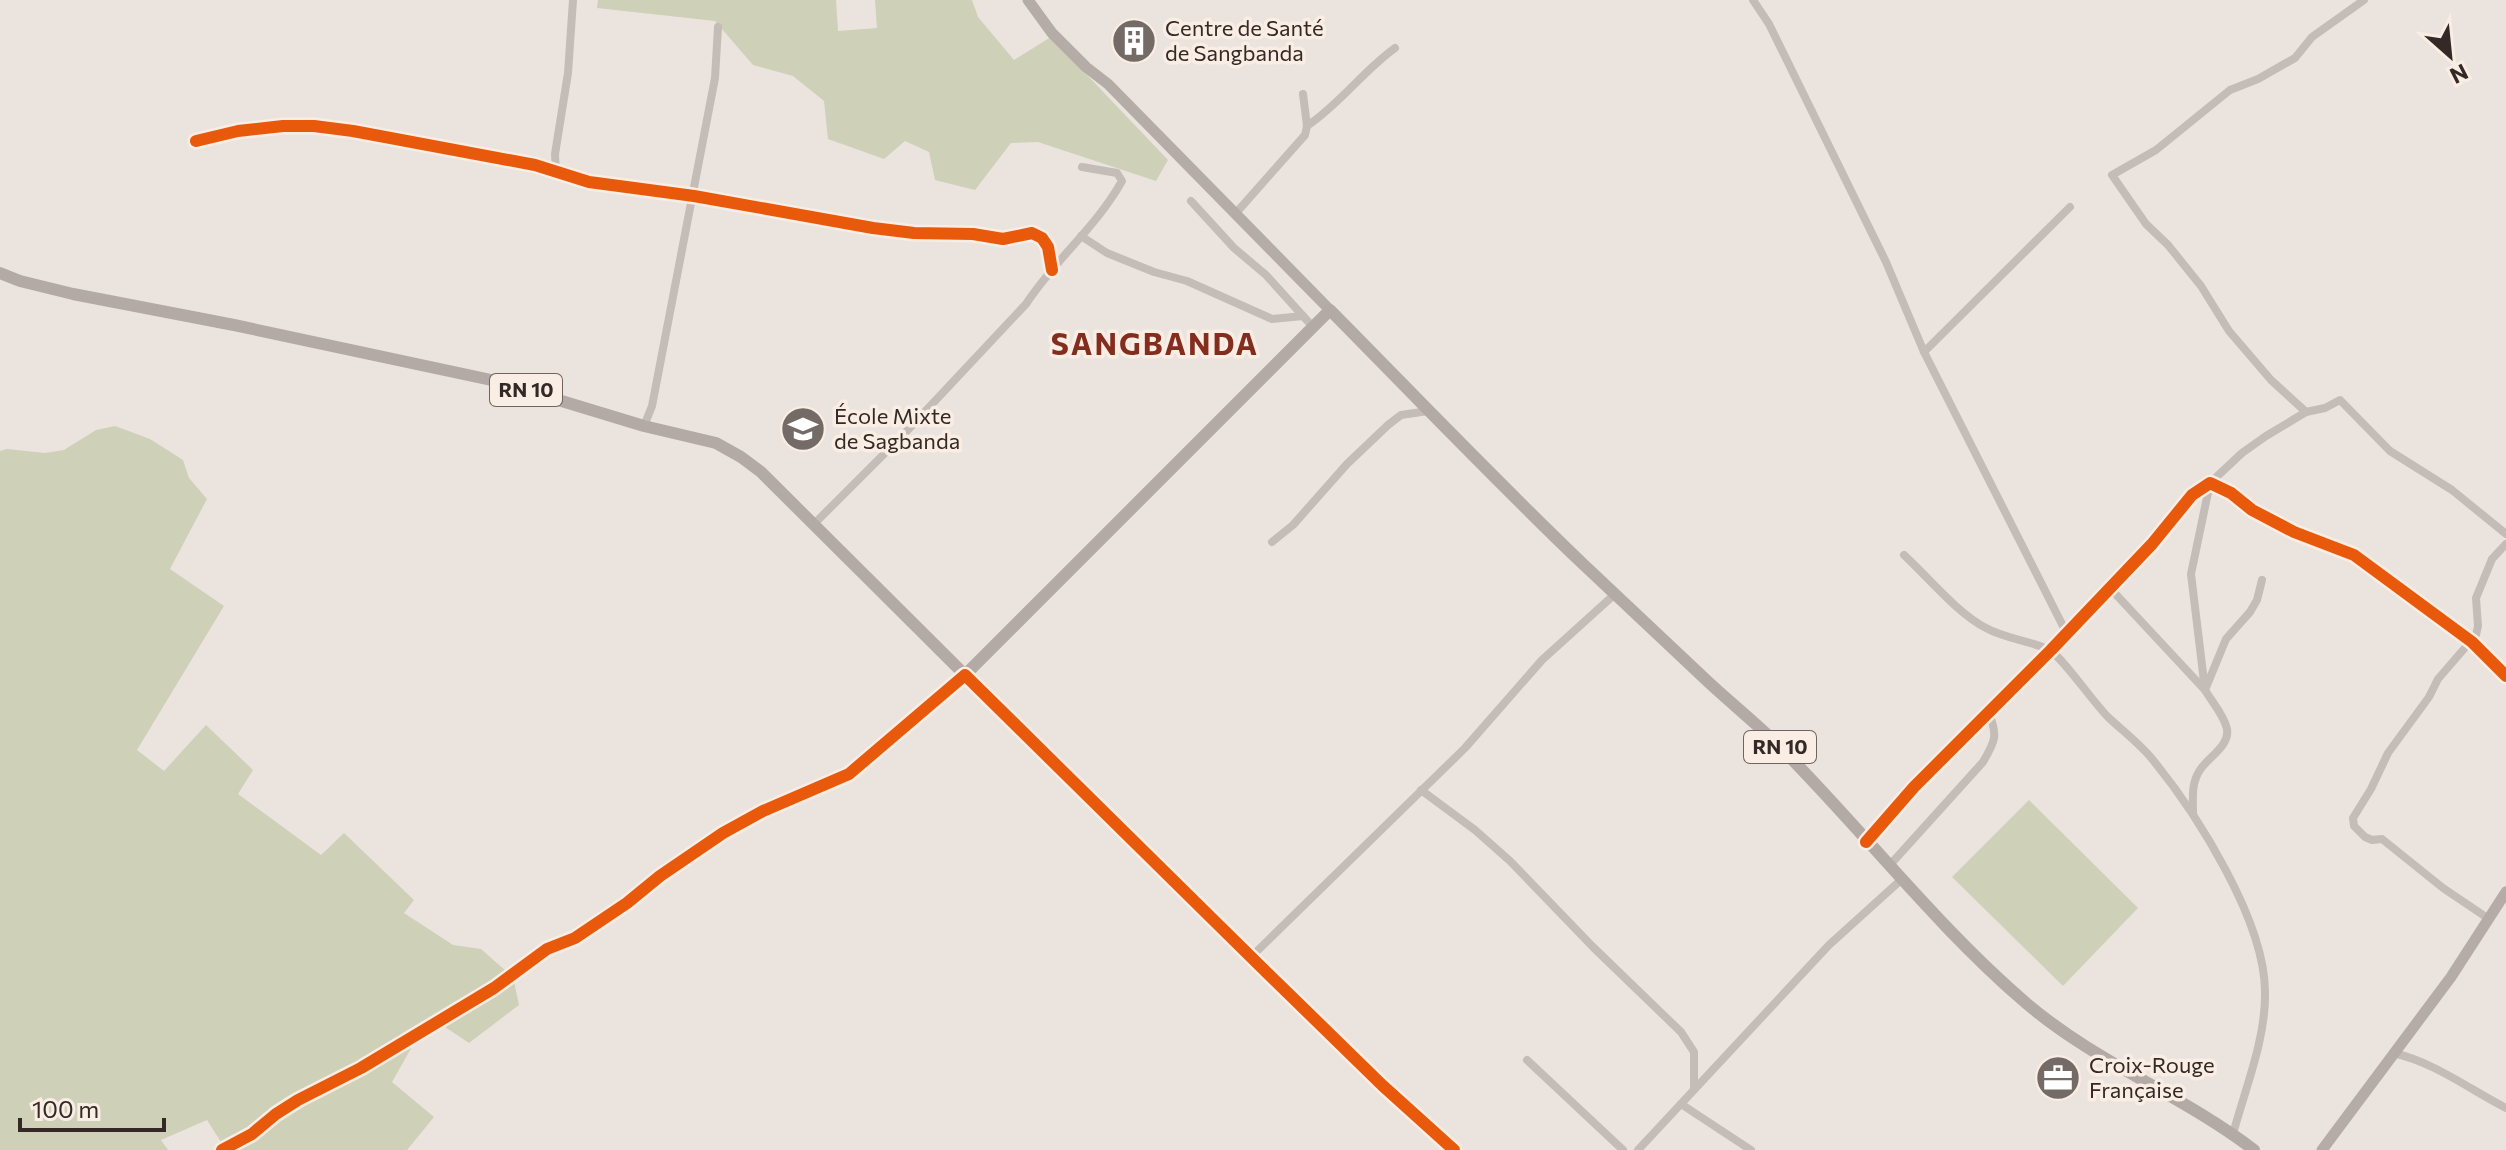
<svg xmlns="http://www.w3.org/2000/svg" width="2506" height="1150" font-family="Commissioner,sans-serif">
  <style>
    .green { fill: #ced0b8 }
    .lines { fill: none; stroke-linecap: round; stroke-linejoin: round }
    .street { stroke: #c4bcb7; stroke-width: 8 }
    .secondary { stroke: #b5aca8; stroke-width: 11 }
    .primary { stroke: #b3aaa6; stroke-width: 12 }
    .cycleway-casing { stroke: #f9ede4; stroke-width: 17 }
    .cycleway { stroke: #e8590c; stroke-width: 12 }
    .labels { text-anchor: middle; stroke-width: 7; stroke-linejoin: round; paint-order: stroke }
    .shield { fill: #f9ede4; stroke: #6f645f; stroke-width: 2 }
    .shield-label { font-size: 20px; font-weight: bold; fill: #342926 }
    .poi-label { font-size: 22px; fill: #342926; stroke: #f9ede4; text-anchor: start }
    .district-label { font-size: 30px; font-weight: bold; letter-spacing: 2px; fill: #832d1f; stroke: #f9ede4 }
  </style>
  <rect width="100%" height="100%" fill="#ebe4de"/>
  <g class="green">
    <polygon points="598,0 836,0 838,31 877,28 875,0 972,0 978,17 1014,60 1051,37 1168,160 1156,181 1038,142 1011,143 975,190 935,180 929,152 905,141 884,159 828,139 824,101 793,76 753,65 715,21 597,8"/>
    <polygon points="115,426 150,439 183,460 189,478 207,499 170,569 224,606 137,750 164,771 206,725 253,770 238,794 321,855 344,833 414,900 404,913 453,945 481,949 513,977 519,1005 469,1043 439,1023 414,1043 392,1082 434,1117 407,1150 226,1150 207,1120 161,1140 168,1150 0,1150 0,451 7,449 45,453 64,450 96,430"/>
    <polygon points="2029,800 2138,908 2063,986 1952,877"/>
  </g>
  <g class="lines">
    <g class="street">
      <polyline points="1753,0 1769,24 1886,262 1924,352 2066,632"/>
      <path d="M 1307,126 C 1340,104 1363,71 1395,48"/>
      <polyline points="196,141 238,131 283,126 314,126 353,131 535,165 589,182 694,196 873,228 914,233 973,234 1003,239 1032,233 1042,238 1048,247 1052,270"/>
      <polyline points="556,173 555,154 568,73 573,0"/>
      <polyline points="1191,201 1234,248 1266,275 1313,327"/>
      <polyline points="1236,213 1305,135 1307,126 1303,94"/>
      <polyline points="1081,236 1107,253 1154,272 1187,281 1272,319 1303,316"/>
      <polyline points="1924,352 2070,207"/>
      <polyline points="2306,412 2271,380 2229,331 2201,286 2168,245 2146,224 2112,175 2156,150 2230,90 2258,79 2295,58 2312,37 2364,0"/>
      <polyline points="644,426 652,406 715,78 718,27"/>
      <path d="M 813,525 L 904,434 L 1026,304 C 1054,261 1097,226 1122,181 L 1117,173 L 1082,167"/>
      <polyline points="1272,542 1293,525 1347,464 1388,425 1401,415 1428,411"/>
      <path d="M 1904,555 C 1929,578 1957,613 1986,628 C 2006,639 2029,640 2049,650 C 2062,656 2094,704 2109,718 C 2124,732 2140,744 2153,760 C 2197,814 2265,921 2265,992 C 2266,1039 2245,1089 2233,1134"/>
      <polyline points="2109,587 2205,690 2191,574 2210,483 2242,453 2266,436 2306,412 2325,408 2340,400 2390,451 2452,490 2506,534"/>
      <polyline points="1421,790 1475,830 1510,861 1593,947 1681,1032 1694,1052 1694,1089"/>
      <path d="M 2193,813 C 2193,798 2191,783 2200,770 C 2208,757 2230,746 2227,729 C 2224,715 2212,702 2205,690 L 2226,639 L 2250,612 L 2257,600 L 2262,580"/>
      <polyline points="1866,842 1914,787 2051,650 2152,544 2192,495 2210,483 2231,493 2252,510 2294,532 2354,555 2472,642 2506,676"/>
      <path d="M 1889,866 L 1983,762 C 1996,740 1998,735 1988,711"/>
      <polyline points="2489,919 2443,888 2382,839 2372,840 2365,837 2354,826 2353,818 2371,789 2388,753 2429,697 2438,679 2476,635 2478,626 2476,598 2492,559 2506,544"/>
      <polyline points="1251,957 1465,748 1542,660 1615,594"/>
      <path d="M 2393,1053 C 2434,1062 2469,1089 2506,1108"/>
      <polyline points="1527,1060 1623,1150"/>
      <polyline points="1681,1104 1751,1150"/>
      <polyline points="222,1150 252,1134 276,1114 298,1100 361,1068 494,988 547,949 575,938 627,903 660,876 723,833 763,811 849,774 965,675 1251,957 1382,1085 1454,1150"/>
      <polyline points="1638,1150 1829,945 1902,879"/>
    </g>
    <g class="secondary">
      <polyline points="1028,0 1052,33 1086,67 1108,84 1330,310"/>
      <polyline points="2322,1150 2451,977 2506,892"/>
    </g>
    <path class="primary" d="M 0,273 L 20,281 L 73,294 L 234,325 L 496,381 L 644,426 L 716,443 L 741,457 L 761,472 L 965,675 L 1330,310 C 1414,395 1497,482 1583,564 C 1623,602 1663,639 1703,677 C 1727,700 1754,721 1777,744 C 1862,829 1935,925 2026,1003 C 2095,1062 2182,1095 2254,1150"/>
    <g class="cycleway-casing">
      <g id="cycleway">
        <polyline points="196,141 238,131 283,126 314,126 353,131 535,165 589,182 694,196 873,228 914,233 973,234 1003,239 1032,233 1042,238 1048,247 1052,270"/>
        <polyline points="1866,842 1914,787 2051,650 2152,544 2192,495 2210,483 2231,493 2252,510 2294,532 2354,555 2472,642 2506,676"/>
        <polyline points="222,1150 252,1134 276,1114 298,1100 361,1068 494,988 547,949 575,938 627,903 660,876 723,833 763,811 849,774 965,675 1251,957 1382,1085 1454,1150"/>
      </g>
    </g>
    <use href="#cycleway" class="cycleway"/>
  </g>
  <defs>
    <g id="building-disc" transform="scale(2.3)"><circle r="9.5" fill="#746a66" stroke="#f9ede4"/><path d="M-4-6H4V6H1V3H-1V6H-4ZM-2.5-4.3h1.7v1.8h-1.7ZM.8-4.3h1.7v1.8H.8ZM-2.5-1h1.7V.8h-1.7ZM.8-1h1.7V.8H.8Z" fill="#fff"/></g>
    <g id="school-disc" transform="scale(2.3)"><circle r="9.5" fill="#746a66" stroke="#f9ede4"/><path d="M0-5L7-2L0 1L-7-2ZM-4 1L0 2.5L4 1V4Q0 6-4 4Z" fill="#fff"/></g>
    <g id="office-disc" transform="scale(2.3)"><circle r="9.5" fill="#746a66" stroke="#f9ede4"/><path d="M-6-3h4V-5.5h4V-3h4V5H-6ZM-1-4.5V-3h2v-1.5ZM-6 0V1H6V0Z" fill="#fff"/></g>
  </defs>
  <g fill-rule="evenodd">
    <use href="#building-disc" x="1134" y="41"/>
    <use href="#school-disc" x="803" y="429"/>
    <use href="#office-disc" x="2058" y="1078"/>
  </g>
  <g class="labels">
    <g class="shield">
      <rect x="490" y="374" width="72" height="32" rx="6"/>
      <rect x="1744" y="731" width="72" height="32" rx="6"/>
    </g>
    <g class="shield-label">
      <text x="526" y="397">RN 10</text>
      <text x="1780" y="754">RN 10</text>
    </g>
    <g class="poi-label">
      <text x="1165" y="36">Centre de Santé<tspan x="1165" dy="25">de Sangbanda</tspan></text>
      <text x="834" y="424">École Mixte<tspan x="834" dy="25">de Sagbanda</tspan></text>
      <text x="2089" y="1073">Croix-Rouge<tspan x="2089" dy="25">Française</tspan></text>
    </g>
    <g class="district-label">
      <text x="1155" y="355">SANGBANDA</text>
    </g>
  </g>
  <g transform="translate(2450 56) rotate(153)" stroke="#f9ede4" stroke-width="6" paint-order="stroke">
  <path d="M0-6L14 30L0 20L-14 30Z" fill="#342926"/>
  <text y="-12" font-size="22" font-weight="bold" text-anchor="middle" fill="#342926">N</text>
  </g>
  <path d="M20 1118v12h144v-12" fill="none" stroke="#342926" stroke-width="4"/>
  <text x="32" y="1118" font-size="24" fill="#342926" stroke="#f9ede4" stroke-width="6" paint-order="stroke">100 m</text>
</svg>
